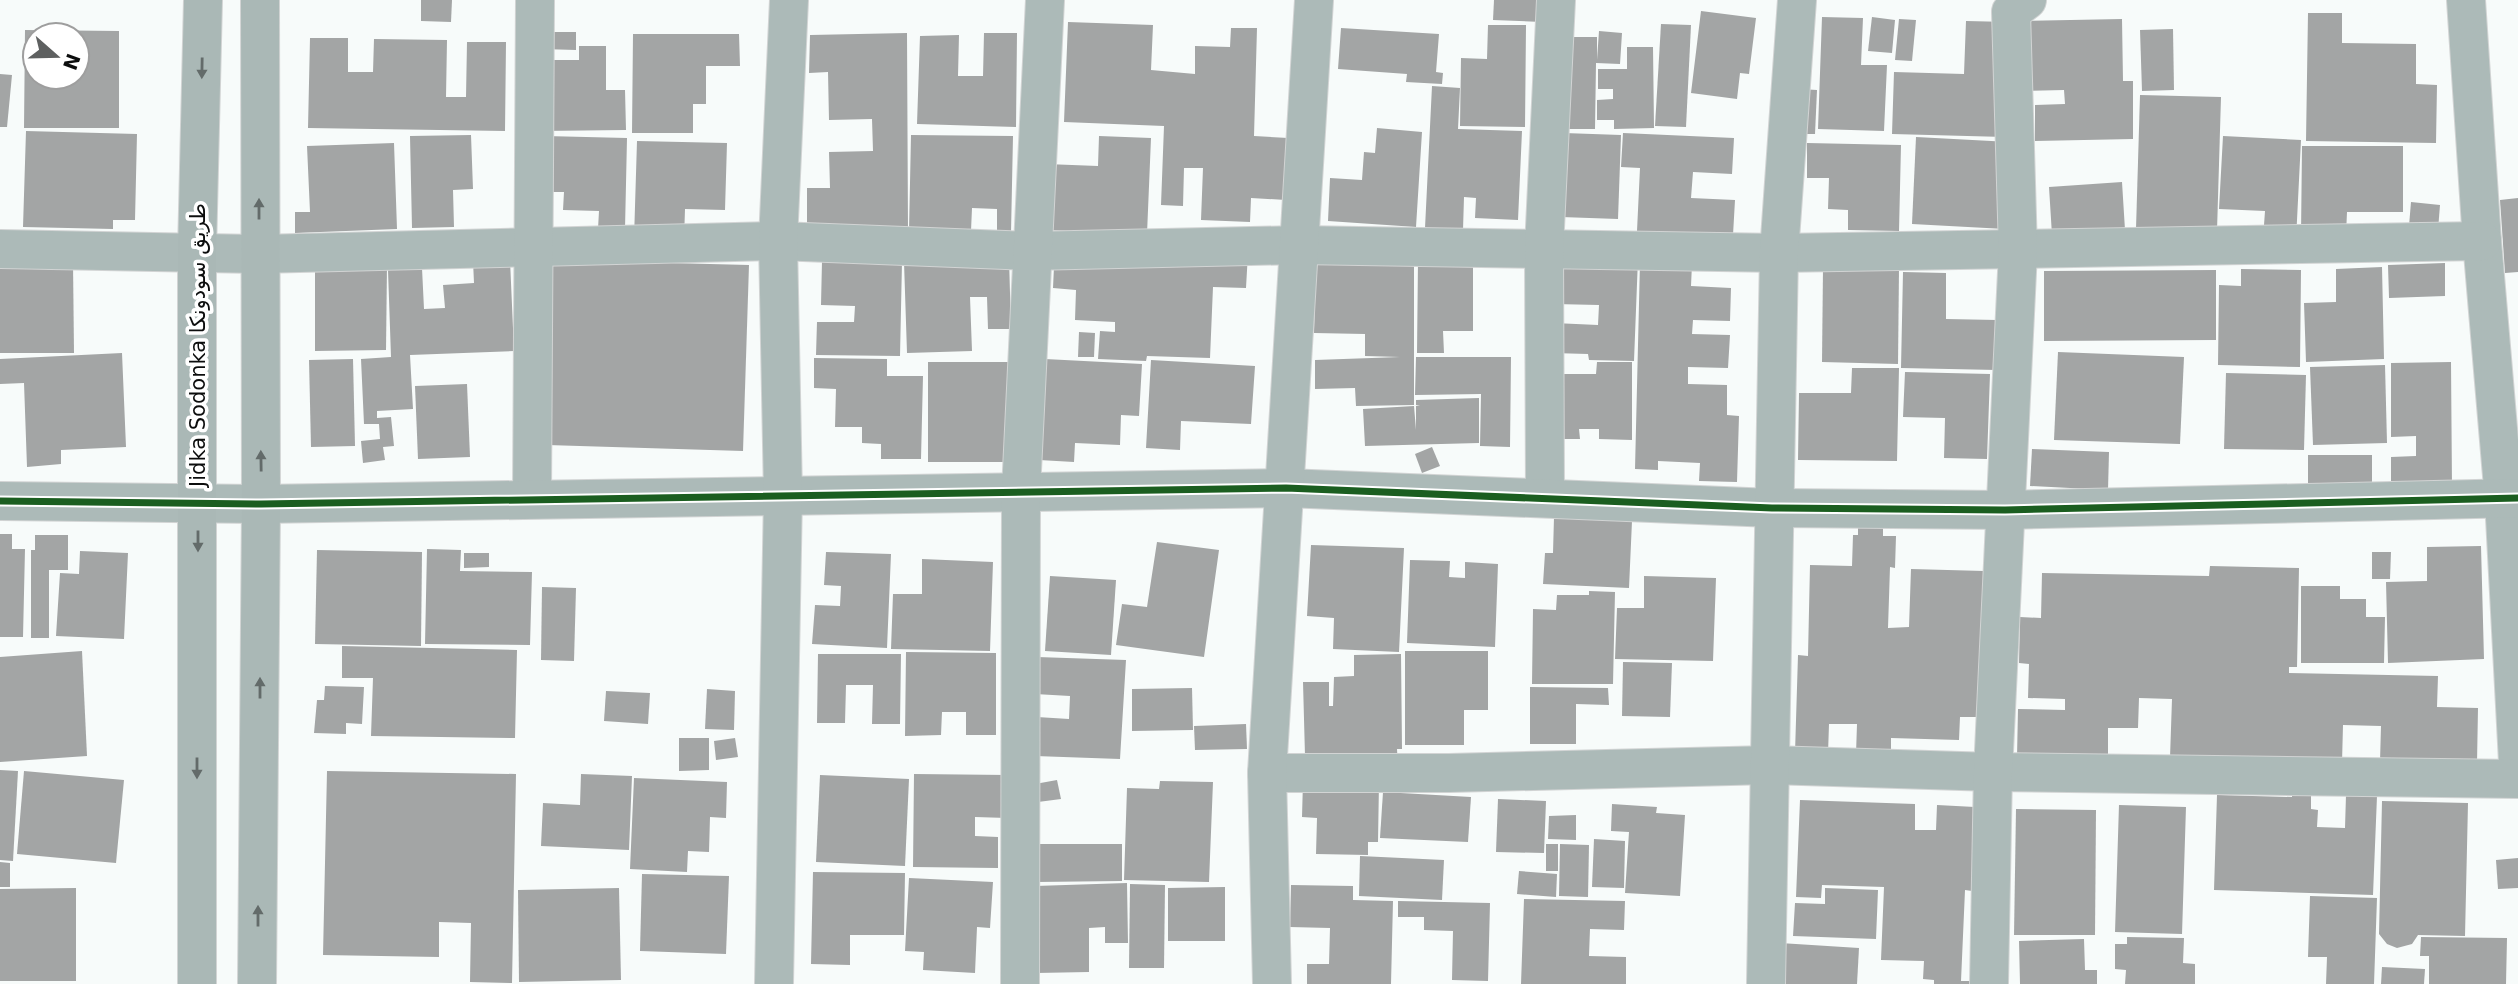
<svg xmlns="http://www.w3.org/2000/svg" width="2518" height="984" font-family="'DejaVu Sans',Cairo,sans-serif">
  <style>
    .building { fill: #a3a5a5; fill-rule: evenodd }
    .lines { fill: none; stroke-linecap: round; stroke-linejoin: round }
    .street-casing { stroke: #d2d4d4; stroke-width: 40 }
    .secondary-casing { stroke: #d2d4d4; stroke-width: 40 }
    .street { stroke: #acbab8; stroke-width: 38 }
    .secondary { stroke: #aab8b6; stroke-width: 38 }
    .cycleway-casing { stroke: #fff; stroke-width: 11 }
    .cycleway { stroke: #1b5e20; stroke-width: 7 }
    .oneway { fill: #636b6a }
    .labels { text-anchor: middle; stroke-width: 7; stroke-linejoin: round; paint-order: stroke }
    .street-label { font-size: 21px; fill: #0c0d0d; stroke: #fff }
  </style>
  <rect width="100%" height="100%" fill="#f7fbfa"/>
  <g class="building">
    <polygon points="421,0 452,0 451,22 421,21"/>
    <polygon points="1494,0 1543,0 1542,22 1493,20"/>
    <polygon points="1701,11 1756,18 1749,74 1740,73 1737,99 1691,93"/>
    <polygon points="2308,13 2342,13 2342,43 2416,44 2416,84 2437,85 2436,143 2306,141"/>
    <polygon points="1822,17 1863,18 1861,65 1887,65 1884,131 1818,129"/>
    <polygon points="1872,17 1895,20 1892,53 1868,51"/>
    <polygon points="1899,19 1916,20 1912,61 1895,60"/>
    <polygon points="2122,19 2123,81 2133,81 2133,139 2035,141 2035,105 2065,104 2064,90 2018,91 2017,21"/>
    <polygon points="1966,21 2009,22 2005,137 1892,134 1894,72 1964,74"/>
    <polygon points="1068,22 1153,25 1151,70 1195,74 1195,46 1230,47 1231,28 1257,28 1254,136 1288,138 1286,200 1251,198 1250,222 1201,220 1203,168 1184,168 1183,206 1161,205 1164,126 1064,122"/>
    <polygon points="1661,24 1691,25 1686,127 1655,126"/>
    <polygon points="1488,25 1526,25 1525,127 1460,126 1461,58 1487,59"/>
    <polygon points="1341,28 1439,34 1436,72 1443,73 1442,84 1406,82 1407,74 1338,69"/>
    <polygon points="2173,29 2174,90 2142,91 2140,30"/>
    <path d="M 25,30 L 119,31 L 119,128 L 24,128 ZM 35,35 L 77,35 L 77,77 L 35,77 Z"/>
    <polygon points="1599,31 1622,33 1620,64 1596,63 1595,129 1559,129 1561,37 1597,37 1597,60"/>
    <polygon points="542,32 576,32 576,50 542,49"/>
    <polygon points="907,33 908,231 807,232 807,188 830,188 829,152 873,151 872,119 829,120 828,72 809,73 810,35"/>
    <polygon points="984,33 1017,33 1016,127 917,124 920,36 959,35 958,76 983,76"/>
    <polygon points="633,34 739,34 740,66 706,66 706,104 693,104 693,133 632,133"/>
    <polygon points="310,38 348,38 348,72 373,72 374,39 447,40 446,97 466,97 467,42 506,42 505,131 308,128"/>
    <polygon points="579,46 606,46 606,90 625,90 626,130 540,131 540,60 579,60"/>
    <polygon points="1627,47 1653,47 1654,128 1614,129 1614,120 1597,120 1597,100 1613,99 1613,89 1598,89 1598,69 1627,69"/>
    <polygon points="0,74 12,75 7,127 0,127"/>
    <polygon points="1432,86 1460,88 1458,129 1522,131 1518,220 1475,218 1476,198 1464,197 1463,230 1425,228"/>
    <polygon points="1800,89 1817,90 1815,134 1798,134"/>
    <polygon points="2140,95 2221,97 2217,231 2136,229"/>
    <polygon points="1377,128 1422,132 1416,227 1328,221 1330,178 1362,180 1364,152 1375,153"/>
    <polygon points="26,131 137,134 135,220 113,220 113,229 23,227"/>
    <polygon points="1564,133 1621,135 1618,219 1561,217"/>
    <polygon points="1623,133 1734,138 1732,174 1693,172 1691,198 1735,200 1733,235 1637,231 1640,168 1621,167"/>
    <polygon points="471,135 473,189 453,190 454,227 412,228 410,136"/>
    <polygon points="911,135 1013,136 1011,233 997,232 997,209 972,208 971,231 909,231"/>
    <polygon points="545,136 627,138 625,229 598,229 599,211 563,210 564,192 544,192"/>
    <polygon points="1099,136 1151,138 1147,234 1043,230 1046,164 1098,166"/>
    <polygon points="2223,136 2301,140 2296,240 2263,239 2265,211 2219,209"/>
    <polygon points="1916,137 2010,142 2005,229 1912,224"/>
    <polygon points="637,141 727,143 725,210 685,209 684,240 634,239"/>
    <polygon points="394,143 397,229 295,233 295,212 310,212 307,146"/>
    <polygon points="1807,143 1901,145 1899,231 1848,230 1848,210 1828,209 1829,178 1807,178"/>
    <polygon points="2302,146 2403,146 2403,212 2347,212 2346,235 2301,235"/>
    <polygon points="2122,182 2125,230 2052,235 2049,187"/>
    <polygon points="2518,198 2518,272 2505,273 2500,200"/>
    <polygon points="2411,202 2440,205 2438,230 2409,226"/>
    <polygon points="1055,245 1248,253 1246,288 1213,287 1210,358 1147,356 1146,361 1098,359 1100,331 1115,332 1115,322 1075,320 1076,290 1053,288"/>
    <polygon points="1556,255 1638,258 1634,361 1589,360 1588,354 1552,353 1554,323 1598,325 1599,305 1554,304"/>
    <polygon points="1316,256 1414,257 1414,405 1356,406 1355,388 1315,389 1315,360 1400,357 1365,356 1365,334 1314,333"/>
    <polygon points="1009,258 1011,329 988,329 987,297 970,297 972,351 907,353 904,262"/>
    <polygon points="510,260 514,351 410,355 413,409 377,411 377,418 391,417 394,446 383,447 385,460 363,463 361,441 380,439 379,424 364,424 361,359 391,357 388,270 422,268 424,309 445,308 443,285 474,283 473,261"/>
    <polygon points="553,260 749,265 743,451 547,445"/>
    <polygon points="1418,260 1473,260 1473,331 1443,331 1444,353 1417,353"/>
    <polygon points="822,261 902,262 900,356 816,355 817,322 854,322 855,306 821,305"/>
    <polygon points="73,262 74,353 0,353 0,263"/>
    <polygon points="1640,262 1692,264 1691,286 1731,288 1730,321 1693,320 1692,334 1730,335 1728,368 1688,367 1688,384 1727,385 1727,415 1739,416 1737,482 1699,481 1700,463 1658,461 1658,470 1635,469"/>
    <polygon points="2445,263 2445,296 2389,298 2388,265"/>
    <polygon points="387,265 386,350 315,351 315,266"/>
    <polygon points="2382,267 2384,359 2306,362 2304,303 2336,302 2336,269"/>
    <polygon points="1823,268 1899,268 1898,364 1822,362"/>
    <polygon points="2241,269 2301,270 2300,367 2218,365 2219,285 2241,286"/>
    <polygon points="2216,270 2216,340 2044,341 2044,271"/>
    <polygon points="1903,272 1946,273 1946,319 1997,320 1997,370 1901,368"/>
    <polygon points="1079,332 1095,333 1094,357 1078,357"/>
    <polygon points="2058,352 2184,357 2180,444 2054,440"/>
    <polygon points="122,353 126,447 61,450 61,464 27,467 24,383 0,384 0,359"/>
    <polygon points="1416,357 1511,357 1510,447 1480,446 1481,394 1415,395"/>
    <polygon points="814,358 887,359 887,376 923,376 921,459 881,459 881,444 862,443 862,427 835,427 836,389 814,388"/>
    <polygon points="353,359 355,446 311,447 309,360"/>
    <polygon points="1045,359 1142,364 1139,416 1121,415 1120,445 1075,443 1074,462 1039,460"/>
    <polygon points="1151,360 1255,366 1251,424 1181,421 1180,450 1146,448"/>
    <polygon points="928,362 1009,362 1008,462 928,462"/>
    <polygon points="1597,362 1632,362 1632,440 1599,439 1599,429 1579,429 1580,439 1552,439 1552,374 1596,374"/>
    <polygon points="2451,362 2452,488 2391,489 2391,457 2416,456 2416,436 2391,437 2391,363"/>
    <polygon points="2385,365 2387,443 2313,445 2310,367"/>
    <polygon points="1852,368 1899,368 1897,461 1798,460 1799,393 1851,393"/>
    <polygon points="1905,372 1990,374 1987,459 1944,458 1945,418 1903,417"/>
    <polygon points="2226,373 2306,375 2304,450 2224,449"/>
    <polygon points="467,384 470,457 418,459 415,386"/>
    <polygon points="1479,398 1479,443 1365,446 1363,409 1414,406 1416,430 1416,406 1420,406 1416,405 1416,400"/>
    <polygon points="1432,447 1440,466 1422,473 1415,454"/>
    <polygon points="2032,449 2109,452 2108,490 2030,486"/>
    <polygon points="2308,455 2372,455 2372,490 2308,489"/>
    <polygon points="1554,517 1632,521 1629,588 1543,584 1545,553 1553,553"/>
    <polygon points="1858,522 1883,522 1883,536 1896,536 1895,568 1890,567 1888,628 1909,627 1911,569 1984,571 1991,717 1960,717 1959,740 1891,738 1891,755 1856,754 1857,724 1829,724 1828,754 1795,753 1798,655 1808,656 1810,565 1852,566 1853,535 1858,535"/>
    <polygon points="0,534 12,534 12,549 25,549 23,637 0,637"/>
    <polygon points="35,535 68,535 68,570 49,570 49,638 31,638 31,550 35,550"/>
    <polygon points="1157,542 1219,550 1204,657 1116,645 1122,604 1147,607"/>
    <polygon points="1311,545 1404,548 1399,652 1333,649 1334,618 1307,616"/>
    <polygon points="2481,546 2484,659 2388,663 2386,582 2427,581 2427,547"/>
    <polygon points="427,549 461,550 460,571 532,572 530,645 425,644"/>
    <polygon points="317,550 422,552 421,646 315,644"/>
    <polygon points="80,551 128,553 124,639 56,636 60,573 79,574"/>
    <polygon points="826,552 891,554 887,648 812,644 815,605 840,606 841,586 824,585"/>
    <polygon points="2372,552 2391,552 2390,579 2372,579"/>
    <polygon points="464,553 489,553 489,567 464,568"/>
    <polygon points="922,559 993,562 990,651 891,649 893,594 922,594"/>
    <polygon points="1410,560 1450,561 1449,577 1465,578 1465,562 1498,564 1495,647 1407,643"/>
    <polygon points="2210,566 2299,568 2297,667 2289,667 2289,673 2438,676 2437,707 2478,708 2477,763 2380,762 2381,726 2343,725 2342,763 2170,758 2172,699 2139,698 2138,728 2108,728 2108,758 2017,757 2018,709 2065,710 2065,699 2028,698 2029,664 2019,663 2020,617 2041,618 2042,573 2209,576"/>
    <polygon points="1050,576 1116,580 1111,655 1045,651"/>
    <polygon points="1644,576 1716,578 1713,661 1615,659 1617,608 1644,608"/>
    <polygon points="2301,586 2340,586 2340,599 2366,599 2366,617 2385,617 2384,663 2301,663"/>
    <polygon points="542,587 576,588 574,661 541,660"/>
    <polygon points="1589,591 1615,592 1613,684 1532,684 1533,609 1556,610 1557,595 1589,595"/>
    <polygon points="342,646 517,650 515,738 371,736 373,678 342,678"/>
    <polygon points="82,651 87,756 0,762 0,657"/>
    <polygon points="1405,651 1488,651 1488,710 1464,710 1464,745 1405,745"/>
    <polygon points="906,652 996,653 996,735 966,735 966,712 942,712 941,735 905,736"/>
    <polygon points="818,654 901,654 900,724 872,724 873,685 846,685 845,723 817,723"/>
    <polygon points="1401,654 1402,749 1397,749 1398,767 1305,756 1303,682 1329,682 1329,706 1333,706 1334,677 1354,676 1354,655"/>
    <polygon points="1037,657 1126,660 1120,759 1035,756 1037,717 1069,719 1070,696 1035,694"/>
    <polygon points="1623,662 1672,663 1670,717 1622,716"/>
    <polygon points="325,686 364,687 362,724 346,723 346,734 314,733 317,700 324,700"/>
    <polygon points="1530,687 1608,688 1609,705 1576,704 1576,744 1530,744"/>
    <polygon points="1192,688 1193,730 1132,731 1132,689"/>
    <polygon points="707,689 735,691 734,730 705,729"/>
    <polygon points="606,691 650,693 648,724 604,721"/>
    <polygon points="1246,724 1247,749 1195,750 1194,726"/>
    <polygon points="679,738 709,738 709,770 679,771"/>
    <polygon points="735,738 738,757 716,760 714,741"/>
    <polygon points="0,770 18,771 13,861 0,860"/>
    <polygon points="24,771 124,780 116,863 17,854"/>
    <polygon points="327,771 516,774 512,983 470,982 471,923 439,922 439,957 323,955"/>
    <polygon points="581,774 632,776 629,850 541,846 543,803 580,805"/>
    <polygon points="914,774 1008,775 1007,818 975,817 975,836 998,837 998,868 913,867"/>
    <polygon points="820,775 909,779 905,866 816,862"/>
    <polygon points="634,778 727,782 726,818 710,817 709,852 688,851 687,872 630,869"/>
    <polygon points="1057,780 1061,799 1038,802 1035,784"/>
    <polygon points="1160,781 1213,782 1209,882 1124,880 1127,788 1159,789"/>
    <polygon points="1303,781 1379,782 1378,842 1368,842 1368,855 1316,854 1317,818 1302,817"/>
    <polygon points="1383,792 1471,797 1468,842 1380,838"/>
    <polygon points="2292,793 2311,794 2311,809 2318,810 2317,827 2345,828 2346,795 2377,796 2373,895 2214,890 2217,795 2292,797"/>
    <polygon points="1498,799 1546,801 1544,853 1496,852"/>
    <polygon points="1800,800 1915,804 1915,830 1936,830 1937,805 1975,807 1972,891 1965,890 1961,981 1974,981 1974,984 1934,984 1934,980 1923,979 1924,961 1881,960 1884,887 1822,885 1821,898 1796,897"/>
    <polygon points="2382,801 2468,803 2465,936 2418,935 2412,944 2397,948 2387,944 2379,934"/>
    <polygon points="1612,804 1657,807 1656,813 1685,815 1680,896 1625,893 1629,832 1611,831"/>
    <polygon points="2119,805 2186,807 2182,934 2115,932"/>
    <polygon points="2016,809 2096,810 2095,935 2014,935"/>
    <polygon points="1576,815 1576,840 1548,839 1549,816"/>
    <polygon points="1594,839 1625,841 1624,888 1592,887"/>
    <polygon points="1036,844 1122,844 1122,881 1036,882"/>
    <rect x="1546" y="844" width="12" height="27"/>
    <polygon points="1560,844 1589,845 1588,897 1559,896"/>
    <polygon points="1360,856 1444,860 1442,900 1359,896"/>
    <polygon points="2518,858 2518,888 2498,889 2496,860"/>
    <polygon points="0,862 10,863 10,887 0,887"/>
    <polygon points="1519,871 1557,874 1556,897 1517,894"/>
    <polygon points="813,872 905,873 904,935 850,935 850,965 811,964"/>
    <polygon points="642,874 729,876 726,954 640,951"/>
    <polygon points="909,878 993,882 990,928 977,927 975,973 923,970 924,952 905,951"/>
    <polygon points="1127,883 1128,943 1105,943 1105,927 1089,928 1089,972 1036,973 1035,886"/>
    <polygon points="1130,884 1165,885 1164,968 1129,968"/>
    <polygon points="1291,885 1353,886 1353,900 1393,901 1391,984 1307,984 1307,964 1329,964 1330,928 1290,927"/>
    <polygon points="1225,887 1225,941 1168,941 1168,888"/>
    <polygon points="76,888 76,981 0,981 0,889"/>
    <polygon points="619,888 621,980 519,982 518,890"/>
    <polygon points="1825,888 1878,890 1876,939 1793,936 1795,903 1825,904"/>
    <polygon points="2310,896 2377,898 2374,984 2326,984 2327,957 2308,957"/>
    <polygon points="1524,899 1625,901 1624,930 1590,929 1589,956 1626,957 1626,984 1521,984"/>
    <polygon points="1398,901 1490,903 1488,981 1452,980 1453,931 1424,930 1424,917 1398,917"/>
    <polygon points="2127,937 2184,938 2183,963 2195,964 2195,984 2125,984 2126,970 2115,969 2115,944 2127,944"/>
    <polygon points="2421,937 2507,938 2506,984 2429,984 2429,956 2420,956"/>
    <polygon points="2084,939 2085,970 2097,970 2097,984 2020,984 2019,941"/>
    <polygon points="1780,943 1859,948 1857,984 1778,984"/>
    <polygon points="2382,967 2425,969 2424,984 2381,984"/>
  </g>
  <g class="lines">
    <g class="street-casing">
      <g id="street">
        <polyline points="2466,0 2482,241 2504,499 2518,762"/>
        <polyline points="0,249 259,254 778,241 1031,251 1299,245 1779,253 2482,241"/>
        <polyline points="1545,497 1544,248 1556,0"/>
        <polyline points="532,498 535,0"/>
        <polyline points="0,501 261,504 1286,488 1772,508 2005,510 2518,498"/>
        <polyline points="1267,773 1449,773 1770,765 1993,772 2518,779"/>
        <polyline points="774,984 783,495 778,241 789,0"/>
        <polyline points="1020,984 1021,491 1045,0"/>
        <polyline points="1272,984 1267,773 1314,0"/>
        <polyline points="1766,984 1779,253 1797,0"/>
        <polyline points="1989,984 1993,772 2018,251 2011,12 2027,0"/>
      </g>
    </g>
    <g class="secondary-casing">
      <g id="secondary">
        <polyline points="197,984 197,252 203,0"/>
        <polyline points="257,984 261,504 260,0"/>
      </g>
    </g>
    <use href="#street" class="street"/>
    <use href="#secondary" class="secondary"/>
    <g class="cycleway-casing">
      <polyline id="cycleway" points="0,501 261,504 1286,488 1772,508 2005,510 2518,498"/>
    </g>
    <use href="#cycleway" class="cycleway"/>
  </g>
  <defs><path id="oneway-solid" d="M-6-.8H1V-3.2L6.5 0L1 3.2V.8H-6Z" transform="scale(1.75)"/></defs>
  <g class="oneway">
    <use href="#oneway-solid" transform="translate(202 68) rotate(91)"/>
    <use href="#oneway-solid" transform="translate(259 209) rotate(-90)"/>
    <use href="#oneway-solid" transform="translate(261 461) rotate(-91)"/>
    <use href="#oneway-solid" transform="translate(198 541) rotate(90)"/>
    <use href="#oneway-solid" transform="translate(260 688) rotate(-90)"/>
    <use href="#oneway-solid" transform="translate(197 768) rotate(90)"/>
    <use href="#oneway-solid" transform="translate(258 916) rotate(-90)"/>
  </g>
  <g class="labels">
    <g class="street-label">
      <text transform="translate(198 345) rotate(-90)" y="7">Jidka Sodonka طريق سودونكا</text>
    </g>
  </g>
  <g transform="translate(56 56) rotate(110)"><circle r="33" fill="#ffffff" stroke="#9e9e9e" stroke-width="2"/>
  <path d="M0-5L12 26L0 18L-12 26Z" fill="#5e6060"/>
  <text y="-10" font-size="19" font-weight="bold" text-anchor="middle" fill="#0c0d0d">N</text>
  </g>
</svg>
